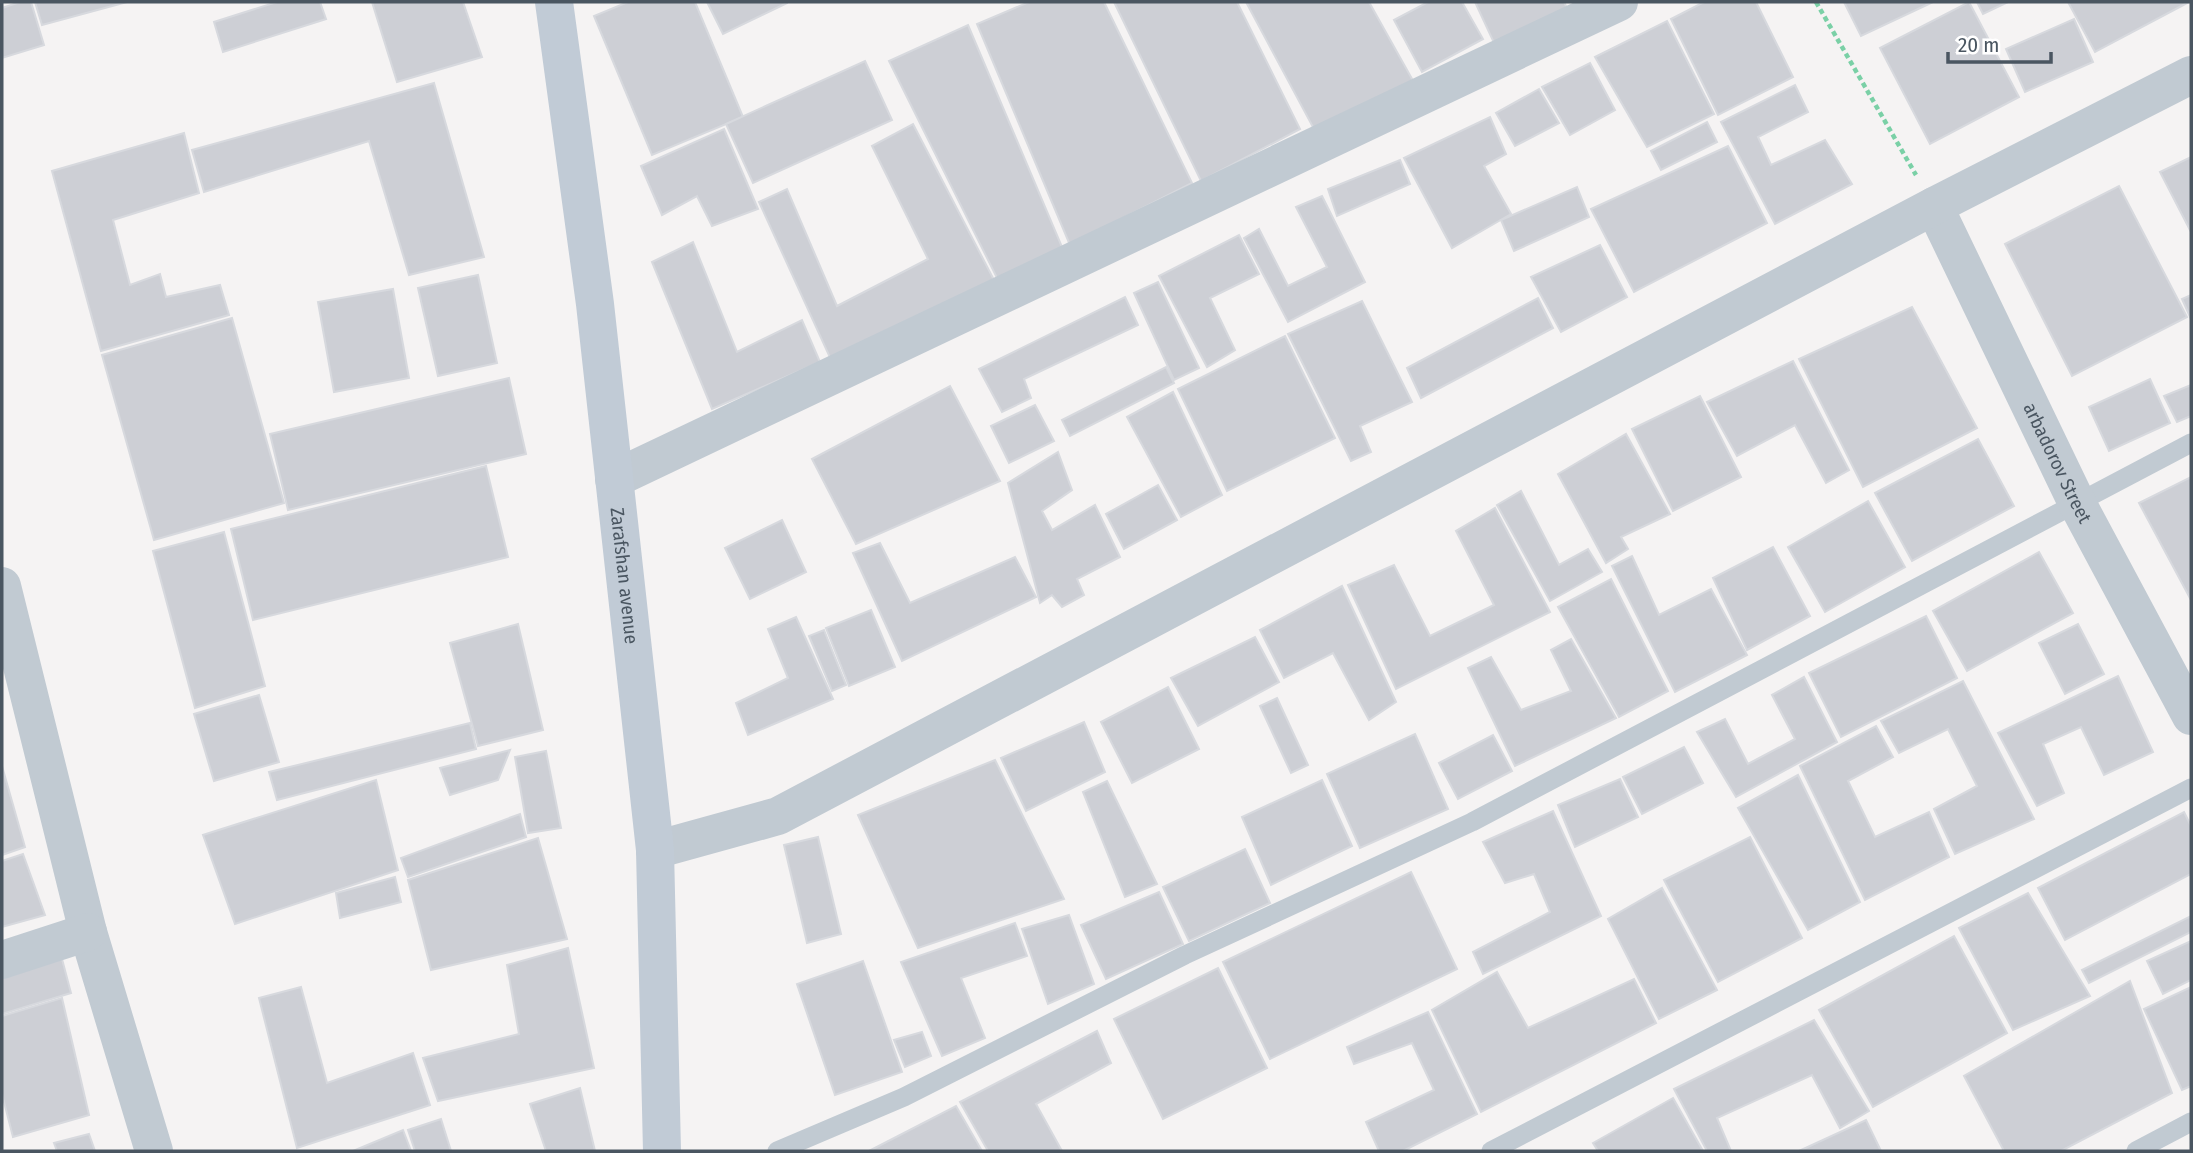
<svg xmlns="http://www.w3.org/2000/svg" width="2193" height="1153" font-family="'Fira Sans Condensed',sans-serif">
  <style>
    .building { fill: #cdcfd5; stroke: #d7d9de; stroke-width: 2 }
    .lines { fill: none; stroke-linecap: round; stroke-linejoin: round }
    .path { stroke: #7ad0a6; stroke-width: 4.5; stroke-dasharray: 5 3.5; stroke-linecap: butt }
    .service { stroke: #c1cad2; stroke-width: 19 }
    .minor { stroke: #c1cad2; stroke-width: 38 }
    .secondary { stroke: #c1cbd6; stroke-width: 38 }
    .labels { text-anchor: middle; stroke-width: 7; stroke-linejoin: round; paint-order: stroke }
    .street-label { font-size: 19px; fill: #4a5661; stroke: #fff }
  </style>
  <rect width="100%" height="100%" fill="#f5f3f3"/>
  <g class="building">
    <polygon points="20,2 31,2 44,45 2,58 2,8"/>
    <polygon points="35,2 127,2 42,25"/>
    <polygon points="277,2 320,2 326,19 223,52 214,22"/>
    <polygon points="372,2 463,2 482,57 397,82"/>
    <polygon points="628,2 695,2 743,117 652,155 594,16"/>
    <polygon points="707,2 787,2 787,3 723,34"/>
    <polygon points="1029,2 1104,2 1192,183 1070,245 977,24"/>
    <polygon points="1114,2 1237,2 1300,129 1201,181"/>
    <polygon points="1246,2 1369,2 1416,86 1314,129"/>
    <polygon points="1428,2 1462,2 1483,39 1422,72 1394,20"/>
    <polygon points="1475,2 1564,2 1569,12 1495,45"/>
    <polygon points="1704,2 1756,2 1793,77 1718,115 1671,19"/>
    <polygon points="1844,2 1933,2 1861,36"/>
    <polygon points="1969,2 2019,97 1930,144 1880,48"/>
    <polygon points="1977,2 2008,2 1983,14"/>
    <polygon points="2068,2 2189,2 2095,52"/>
    <polygon points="2074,19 2093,62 2025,92 2006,49"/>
    <polygon points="1667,21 1714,114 1647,147 1595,57"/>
    <polygon points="968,25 1062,247 998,280 889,61"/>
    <polygon points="865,61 892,120 753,183 726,124"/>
    <polygon points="1590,63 1615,110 1570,135 1542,87"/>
    <polygon points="434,83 484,257 409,275 369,141 204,192 192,150"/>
    <polygon points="1795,85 1808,112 1758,137 1771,165 1825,140 1852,184 1775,224 1721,122"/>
    <polygon points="1539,89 1559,123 1515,146 1496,113"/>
    <polygon points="1490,117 1506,154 1484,166 1511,214 1452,248 1404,158"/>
    <polygon points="1707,122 1717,142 1661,170 1651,151"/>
    <polygon points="913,124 994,280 832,362 759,202 787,189 837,306 928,259 872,146"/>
    <polygon points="724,129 758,209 712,226 697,196 662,215 641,166"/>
    <polygon points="184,133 199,193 113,220 130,285 160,274 166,297 220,285 229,315 101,351 52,171"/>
    <polygon points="1728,146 1767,223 1634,292 1591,209"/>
    <polygon points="2191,157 2191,232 2160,172"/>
    <polygon points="1400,160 1410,184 1337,216 1328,189"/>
    <polygon points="2119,186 2187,317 2072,376 2005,244"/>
    <polygon points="1577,187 1589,217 1514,251 1501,220"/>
    <polygon points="1322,196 1365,282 1288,322 1244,238 1259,229 1288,286 1327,267 1296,207"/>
    <polygon points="1239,235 1259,274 1210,298 1235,350 1207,367 1159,276"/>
    <polygon points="693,242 737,352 802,320 820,362 712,409 652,262"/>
    <polygon points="1600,245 1627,297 1561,332 1531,277"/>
    <polygon points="478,275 497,363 438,376 418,288"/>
    <polygon points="1158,282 1199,368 1174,380 1134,293"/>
    <polygon points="393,289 409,378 334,392 318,302"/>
    <polygon points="2191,295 2191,319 2182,299"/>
    <polygon points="1125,297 1138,325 1024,379 1031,398 1002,412 979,369"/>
    <polygon points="1538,298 1553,328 1421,398 1407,368"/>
    <polygon points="1362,301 1412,402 1360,426 1371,452 1351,461 1288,334"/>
    <polygon points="1912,307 1977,428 1863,487 1799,359"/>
    <polygon points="232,318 284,503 154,540 102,355"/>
    <polygon points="1285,336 1335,438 1227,491 1178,389"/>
    <polygon points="1793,361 1849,470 1826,483 1795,425 1737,456 1707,402"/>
    <polygon points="1166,367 1174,383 1070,436 1062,420"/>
    <polygon points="509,378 526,454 288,510 270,434"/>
    <polygon points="2150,379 2170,423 2109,451 2089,407"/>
    <polygon points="2191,385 2191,416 2177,422 2164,396"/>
    <polygon points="950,386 1000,481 856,544 812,459"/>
    <polygon points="1173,392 1222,495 1181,517 1127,417"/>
    <polygon points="1700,396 1741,477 1673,511 1632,429"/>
    <polygon points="1035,405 1054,441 1009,463 991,426"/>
    <polygon points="1626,434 1670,514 1621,537 1628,549 1606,563 1558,474"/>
    <polygon points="1978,439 2014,506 1912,561 1875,493"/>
    <polygon points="1058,452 1072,490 1042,511 1052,530 1095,505 1120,557 1077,579 1084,595 1062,607 1052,595 1040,603 1008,483"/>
    <polygon points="486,466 508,557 253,620 231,529"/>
    <polygon points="2191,477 2191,600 2139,503"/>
    <polygon points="1158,485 1177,520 1124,549 1106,514"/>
    <polygon points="1521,491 1559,565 1588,549 1602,572 1550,601 1497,505"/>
    <polygon points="1868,501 1905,567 1825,612 1788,547"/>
    <polygon points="1495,508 1550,612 1396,689 1348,585 1394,565 1430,636 1494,605 1456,531"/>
    <polygon points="782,520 806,572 750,599 725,548"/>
    <polygon points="224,532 265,686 195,708 153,551"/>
    <polygon points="880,543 910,603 1015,557 1036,597 902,661 853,553"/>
    <polygon points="1773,547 1810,616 1747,650 1713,578"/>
    <polygon points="2039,552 2073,613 1967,671 1933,611"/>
    <polygon points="1632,556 1659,615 1711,589 1747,655 1675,692 1612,566"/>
    <polygon points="1611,579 1668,691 1619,717 1558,607"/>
    <polygon points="1342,586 1396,702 1369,720 1333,653 1284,678 1260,630"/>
    <polygon points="871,610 895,667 849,686 826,628"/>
    <polygon points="1926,616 1957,678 1841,737 1809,673"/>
    <polygon points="796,617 833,699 748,735 736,703 788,678 768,629"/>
    <polygon points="518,624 543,730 478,746 450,643"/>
    <polygon points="2078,624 2104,674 2065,694 2039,643"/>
    <polygon points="824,630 846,685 832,691 809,636"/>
    <polygon points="1255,637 1279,682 1198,726 1171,678"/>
    <polygon points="1571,639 1616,718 1515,766 1468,668 1491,657 1521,710 1571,691 1551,650"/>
    <polygon points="2118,676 2153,752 2104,775 2081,727 2043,744 2064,793 2037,806 1998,733"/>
    <polygon points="1804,677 1837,742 1736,797 1697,732 1725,719 1748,764 1795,739 1772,695"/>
    <polygon points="1963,681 2034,819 1955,854 1934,809 1977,786 1948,729 1899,753 1881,721"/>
    <polygon points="1168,687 1199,749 1132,783 1101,722"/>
    <polygon points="259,695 279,762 214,781 194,714"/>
    <polygon points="1277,698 1308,765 1291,773 1260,706"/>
    <polygon points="1084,722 1105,772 1026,811 1001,758"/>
    <polygon points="470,723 476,749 277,800 269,772"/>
    <polygon points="1876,726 1893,757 1848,781 1875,837 1929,812 1949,857 1865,900 1800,766"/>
    <polygon points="1415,734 1448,809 1360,848 1327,774"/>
    <polygon points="1493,735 1512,771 1458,799 1439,763"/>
    <polygon points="1684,747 1703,783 1642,814 1623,777"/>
    <polygon points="510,750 498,780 450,795 440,768"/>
    <polygon points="546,751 561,828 528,833 515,757"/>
    <polygon points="995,760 1064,899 918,948 858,815"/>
    <polygon points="2,766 25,847 2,855"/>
    <polygon points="1798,775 1860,902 1808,930 1738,808"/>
    <polygon points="1620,779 1638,817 1575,847 1558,805"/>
    <polygon points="376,780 398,870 235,924 203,835"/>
    <polygon points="1322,780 1352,846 1271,885 1242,817"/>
    <polygon points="1107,781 1157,884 1125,897 1083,792"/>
    <polygon points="1553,811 1601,916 1483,974 1473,952 1550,912 1534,874 1505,883 1483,842"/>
    <polygon points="2184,812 2191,826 2191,874 2065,940 2038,888"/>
    <polygon points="520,814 526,837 408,877 401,858"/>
    <polygon points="818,837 841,934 807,943 784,845"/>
    <polygon points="1750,837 1802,938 1718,982 1664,880"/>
    <polygon points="538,838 567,939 431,970 408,880"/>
    <polygon points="1245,849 1270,903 1189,941 1163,887"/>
    <polygon points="23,854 45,915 2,927 2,861"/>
    <polygon points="1411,872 1457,969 1270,1059 1223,962"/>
    <polygon points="395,877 401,902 340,918 336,893"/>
    <polygon points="1662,888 1717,990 1659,1019 1608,919"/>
    <polygon points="1159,892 1183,944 1106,979 1081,925"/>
    <polygon points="2028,893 2090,996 2013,1030 1959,928"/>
    <polygon points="1069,915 1094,984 1048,1004 1022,929"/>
    <polygon points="2191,916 2191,932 2089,983 2082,970"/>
    <polygon points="1015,923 1027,956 961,978 985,1038 942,1056 901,962"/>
    <polygon points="1954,936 2007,1033 1873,1107 1819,1010"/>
    <polygon points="2191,941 2191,980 2163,994 2147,961"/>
    <polygon points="568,948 594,1068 438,1101 423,1058 519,1034 507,965"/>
    <polygon points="62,959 71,993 2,1014 2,974"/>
    <polygon points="863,961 902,1072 835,1095 797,984"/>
    <polygon points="1218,968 1267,1068 1163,1119 1114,1019"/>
    <polygon points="1497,972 1528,1028 1634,979 1656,1023 1481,1112 1432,1010"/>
    <polygon points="2130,981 2172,1093 2061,1151 2004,1151 1964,1076"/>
    <polygon points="301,987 327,1083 413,1053 430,1105 297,1148 259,998"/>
    <polygon points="2191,987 2191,1086 2182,1090 2144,1009"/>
    <polygon points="62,998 89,1115 13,1137 2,1094 2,1016"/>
    <polygon points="1428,1012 1477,1114 1403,1151 1379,1151 1366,1122 1434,1090 1412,1043 1354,1064 1347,1047"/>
    <polygon points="1814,1020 1869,1111 1840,1128 1812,1075 1717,1118 1731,1151 1707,1151 1674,1089"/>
    <polygon points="1097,1031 1111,1063 1036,1104 1062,1151 988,1151 960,1102"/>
    <polygon points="922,1032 931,1056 905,1067 894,1040"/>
    <polygon points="580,1088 595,1151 546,1151 530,1104"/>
    <polygon points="1673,1098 1703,1151 1598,1151 1593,1143"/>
    <polygon points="956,1106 982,1151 869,1151"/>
    <polygon points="441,1119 451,1151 415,1151 408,1130"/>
    <polygon points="1866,1120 1881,1151 1799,1151"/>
    <polygon points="403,1130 411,1151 353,1151"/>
    <polygon points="89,1134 95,1151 57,1151 54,1143"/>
  </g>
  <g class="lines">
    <polyline class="path" points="1816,2 1916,175"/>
    <g class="service">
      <polyline points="777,1151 904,1097 1185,955 1472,822 2191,443"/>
      <polyline points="1491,1151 2191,788"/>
      <polyline points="2136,1151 2191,1122"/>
    </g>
    <g class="minor">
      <path id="s1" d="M 1934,206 L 2077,503 L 2191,716"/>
      <polyline points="614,479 1619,2"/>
      <polyline points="2,586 88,932 154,1151"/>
      <polyline points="655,850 778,816 1934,206 2191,75"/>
      <polyline points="2,960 88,932"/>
    </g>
    <path class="secondary" id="s2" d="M 554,2 L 595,304 L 655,850 L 662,1151"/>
  </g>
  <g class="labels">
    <g class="street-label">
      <text dy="7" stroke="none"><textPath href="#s1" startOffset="285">arbadorov Street</textPath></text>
      <text dy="7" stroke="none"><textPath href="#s2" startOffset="578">Zarafshan avenue</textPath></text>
    </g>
  </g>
  <rect width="2193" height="1153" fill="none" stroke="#4a5661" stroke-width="7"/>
  <path d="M1948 52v10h103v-10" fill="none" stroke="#4a5661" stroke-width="3.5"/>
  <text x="1958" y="52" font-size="21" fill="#4a5661" stroke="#ffffff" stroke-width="5" paint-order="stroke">20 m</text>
</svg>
